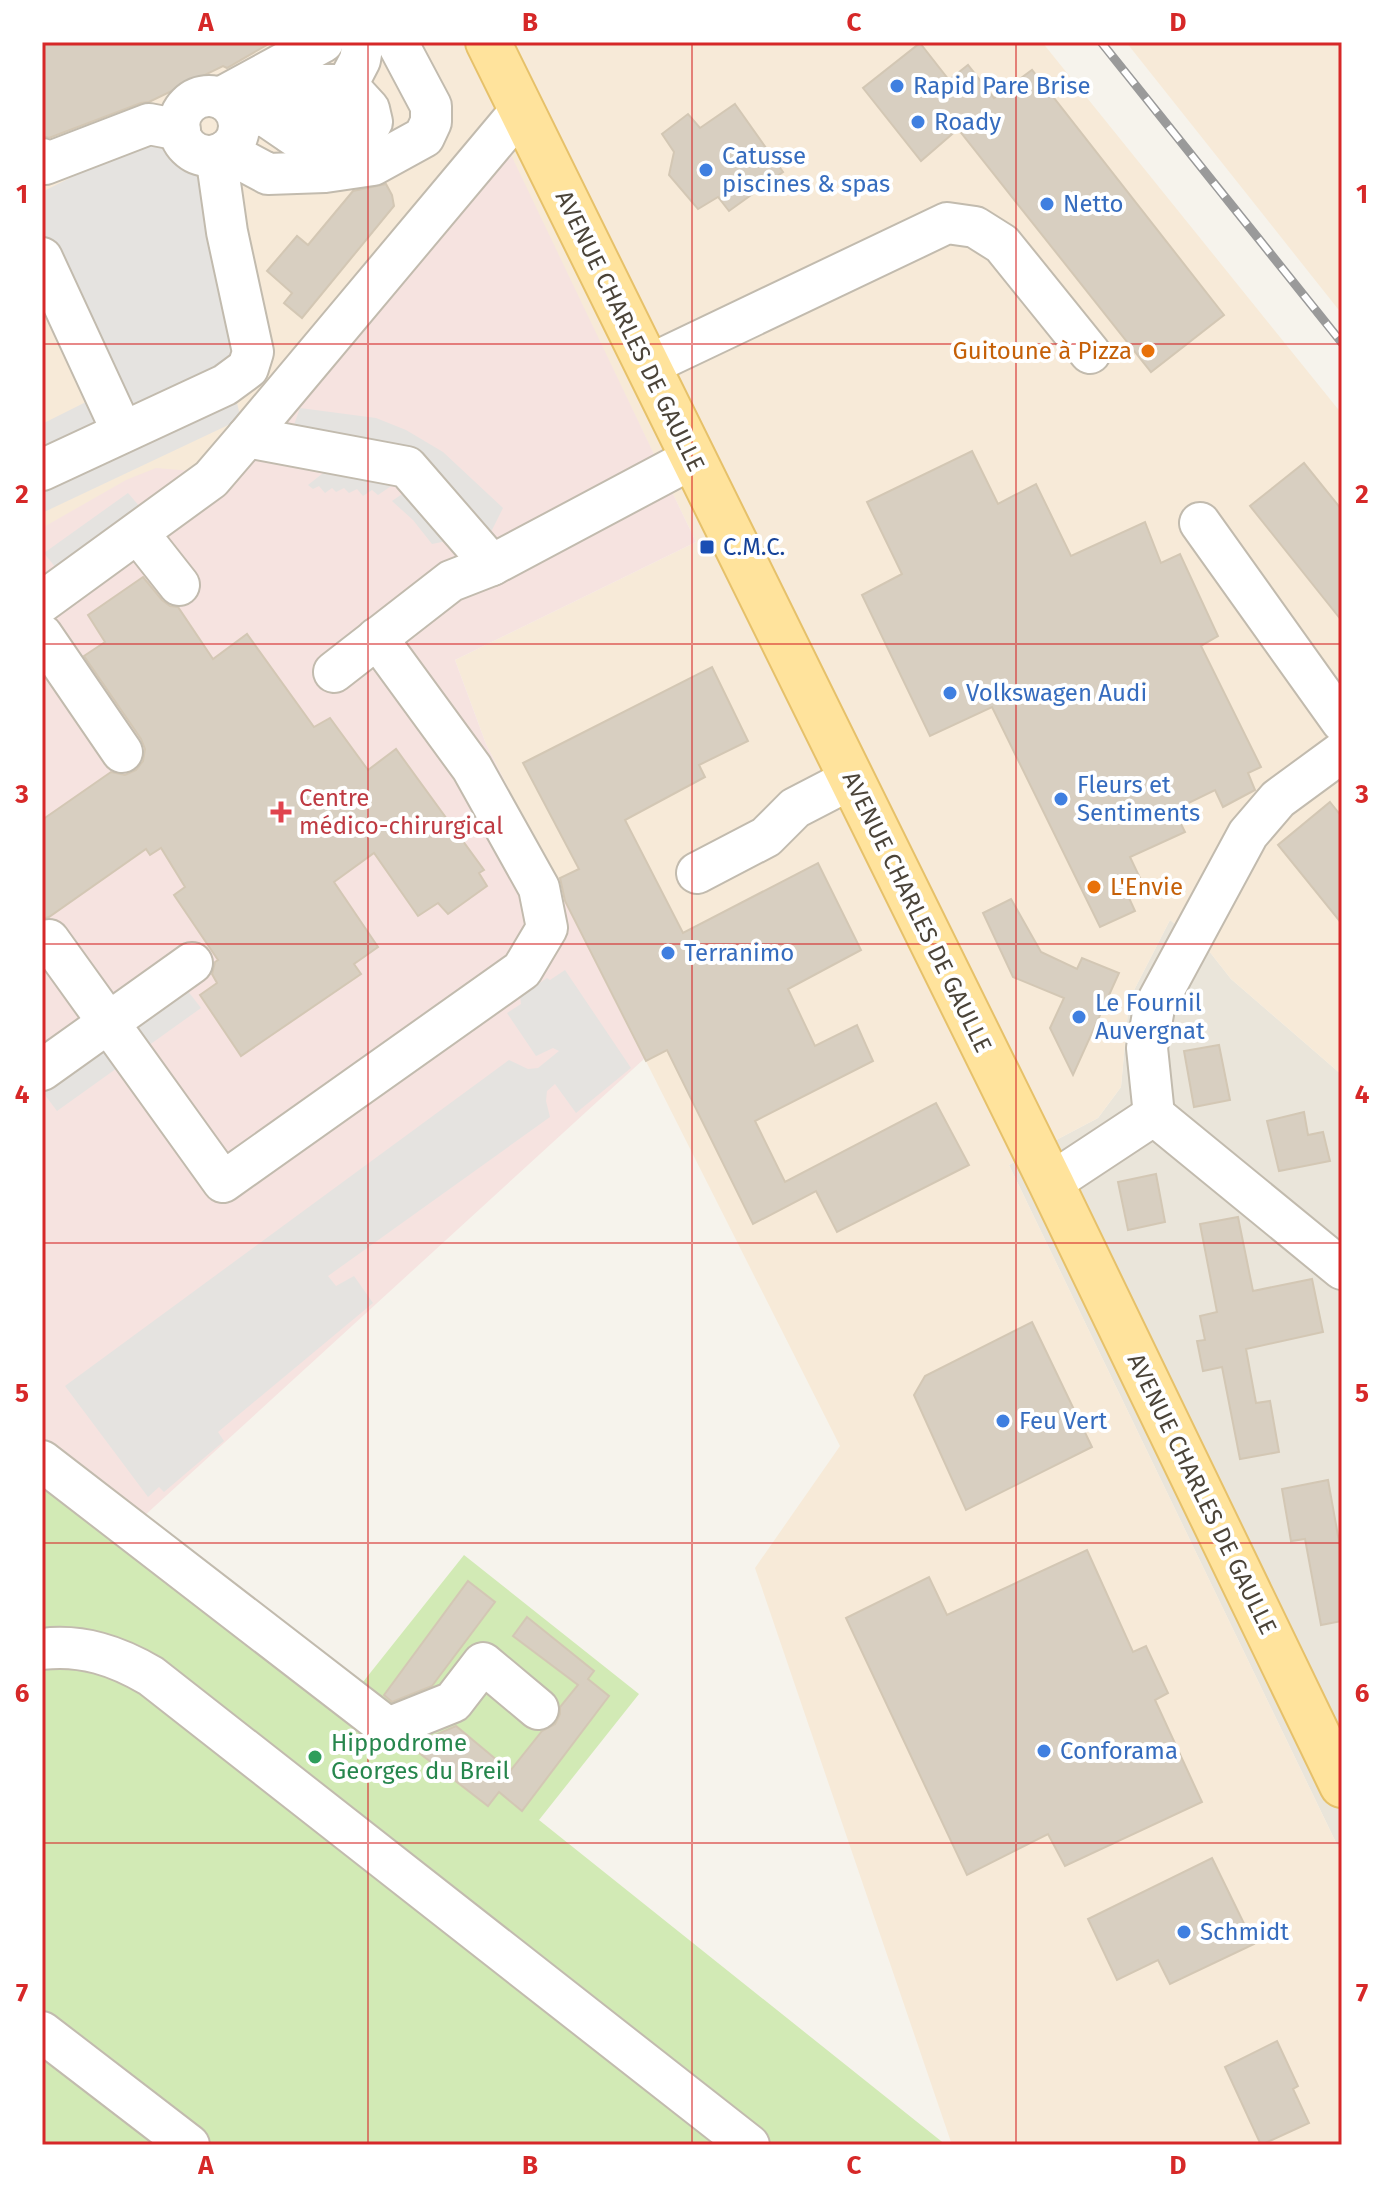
<svg xmlns="http://www.w3.org/2000/svg" width="1384" height="2187" font-family="'Fira Sans',sans-serif">
  <style>
    .residential { fill: #eae5da }
    .commercial { fill: #f7ead8 }
    .medical { fill: #f6e3e0 }
    .green { fill: #d2eab5 }
    .parking { fill: #e5e3e0 }
    .building { fill: #d8cfc1; stroke: #d3c7b4; stroke-width: 2 }
    .lines { fill: none; stroke-linecap: round; stroke-linejoin: round }
    .minor-casing { stroke: #c2bbae; stroke-width: 44 }
    .major-casing { stroke: #e6c16a; stroke-width: 48 }
    .minor { stroke: #fff; stroke-width: 40 }
    .major { stroke: #ffe39c; stroke-width: 44 }
    .rail-casing { stroke: #9a9a9a; stroke-width: 9 }
    .rail { stroke: #fff; stroke-width: 6; stroke-dasharray: 18; stroke-linecap: butt }
    .grid { fill: none; stroke: #d62828; stroke-width: 2; stroke-opacity: 0.55 }
    .shop-dot { fill: #3f7fe0; stroke: #fff; stroke-width: 3 }
    .food-dot { fill: #e8710a; stroke: #fff; stroke-width: 3 }
    .transit-dot { fill: #1a4fb4; stroke: #fff; stroke-width: 3 }
    .health-dot { fill: #e0444e; stroke: #fff; stroke-width: 3 }
    .leisure-dot { fill: #2e9e5b; stroke: #fff; stroke-width: 3 }
    .labels { text-anchor: middle; stroke-width: 8; stroke-linejoin: round; paint-order: stroke }
    .shop-label { font-size: 24px; fill: #366cbe; stroke: #fff; text-anchor: start }
    .street-label { font-size: 24px; fill: #4b4439; stroke: #fff }
    .food-label { font-size: 24px; fill: #c56008; stroke: #fff; text-anchor: end }
    .transit-label { font-size: 24px; fill: #164399; stroke: #fff; text-anchor: start }
    .health-label { font-size: 24px; fill: #be3a42; stroke: #fff; text-anchor: start }
    .leisure-label { font-size: 24px; fill: #27864d; stroke: #fff; text-anchor: start }
    .neatline { fill: none; stroke: #d62828; stroke-width: 3 }
    .grid-label { font-size: 26px; text-anchor: middle; font-weight: bold; fill: #d62828 }
  </style>
  <rect width="100%" height="100%" fill="#f6f3ec"/>
  <polygon class="residential" points="1170,920 1209,951 1231,979 1342,1075 1342,1855 1009,1165 1098,1118 1121,1087 1129,1000"/>
  <g class="commercial">
    <polygon points="42,42 1042,42 1342,414 1342,1075 1231,979 1209,951 1170,920 1129,1000 1121,1087 1098,1118 1009,1165 1342,1855 1342,2145 952,2145 755,1568 840,1446 486,744 455,660 696,542 490,114 461,162 205,472 62,519 42,528"/>
    <polygon points="1126,42 1342,42 1342,314"/>
  </g>
  <polygon class="medical" points="491,113 696,542 455,660 486,744 644,1059 143,1517 42,1437 42,528 126,480 156,468 205,472 461,162"/>
  <polygon class="green" points="42,1437 359,1687 464,1555 639,1694 539,1820 946,2145 42,2145"/>
  <g class="parking">
    <polygon points="156,135 204,173 238,357 235,395 241,419 42,513 42,424 110,390 42,234 42,192"/>
    <polygon points="300,408 376,418 406,430 443,452 503,508 491,532 432,544 413,520 392,501 405,492 397,482 378,495 372,490 363,496 357,489 349,493 344,488 336,492 332,488 325,493 319,486 313,489 308,485 327,470 280,464"/>
    <polygon points="128,493 153,522 68,583 44,553"/>
    <polygon points="169,967 201,1008 57,1111 42,1091 42,1059"/>
    <polygon points="565,970 631,1068 576,1113 555,1084 547,1091 546,1101 550,1117 328,1276 336,1286 354,1276 373,1303 218,1432 224,1441 164,1492 159,1487 148,1497 65,1386 509,1060 528,1069 538,1068 559,1051 553,1048 536,1056 507,1013 521,1004 520,996 547,978 550,980"/>
  </g>
  <g class="building">
    <polygon points="42,42 272,42 227,68 223,66 149,102 141,103 49,138 42,136"/>
    <polygon points="920,43 949,80 968,65 994,98 1032,70 1224,315 1151,372 958,129 921,161 863,88"/>
    <polygon points="735,104 783,172 729,211 718,197 698,209 669,175 674,152 662,134 688,114 700,128"/>
    <polygon points="386,184 392,195 394,206 302,318 284,303 292,293 267,271 297,236 308,245 353,191"/>
    <polygon points="972,451 998,504 1036,484 1071,556 1145,522 1161,563 1180,554 1218,636 1201,646 1261,767 1248,773 1255,790 1223,807 1215,790 1174,810 1185,832 1130,857 1140,878 1124,887 1135,911 1100,927 992,707 930,736 862,595 902,574 867,502"/>
    <polygon points="1304,463 1342,510 1342,621 1250,506"/>
    <polygon points="143,577 162,600 170,606 178,607 213,659 247,634 314,727 330,718 368,770 396,749 484,870 479,873 487,886 448,914 438,903 418,916 374,853 334,882 378,947 354,964 361,974 241,1056 200,995 217,983 212,974 215,962 218,960 174,895 185,887 161,848 150,855 146,849 49,917 42,919 42,820 111,772 125,775 136,770 143,761 145,749 141,739 84,656 105,642 88,615"/>
    <polygon points="712,667 748,741 699,765 705,777 625,820 683,933 818,863 861,950 788,989 815,1046 857,1025 873,1061 755,1121 785,1182 936,1103 969,1165 837,1232 816,1191 753,1224 667,1050 646,1061 565,901 560,878 579,869 523,763"/>
    <polygon points="1330,802 1342,817 1342,924 1278,845"/>
    <polygon points="1011,899 1041,952 1077,969 1082,958 1119,973 1073,1075 1050,1028 1064,998 1013,977 983,913"/>
    <polygon points="1219,1045 1230,1100 1194,1107 1184,1051"/>
    <polygon points="1304,1112 1308,1135 1323,1132 1330,1161 1279,1171 1267,1121"/>
    <polygon points="1156,1174 1165,1222 1128,1230 1118,1182"/>
    <polygon points="1238,1217 1253,1291 1312,1279 1323,1332 1246,1349 1256,1403 1270,1401 1279,1452 1240,1459 1222,1367 1203,1371 1197,1341 1205,1340 1200,1316 1217,1312 1200,1224"/>
    <polygon points="1032,1322 1092,1447 966,1510 914,1395 925,1376"/>
    <polygon points="1328,1480 1342,1558 1342,1621 1321,1625 1305,1539 1291,1541 1282,1489"/>
    <polygon points="1087,1550 1133,1652 1146,1646 1168,1693 1155,1700 1202,1802 1065,1866 1048,1834 967,1875 846,1618 929,1577 947,1615"/>
    <polygon points="468,1581 495,1602 432,1686 392,1702 384,1695"/>
    <polygon points="527,1617 594,1671 588,1679 609,1696 522,1811 499,1792 488,1806 410,1746 456,1726 510,1771 542,1731 555,1724 560,1714 560,1707 578,1685 513,1636"/>
    <polygon points="1212,1858 1254,1944 1170,1984 1158,1960 1117,1980 1088,1919"/>
    <polygon points="1277,2041 1298,2086 1293,2089 1309,2123 1261,2145 1225,2067"/>
  </g>
  <g class="lines">
    <g class="minor-casing">
      <g id="minor">
        <circle cx="209" cy="126" r="30"/>
        <polyline points="220,98 323,42"/>
        <polyline points="521,110 247,437 407,467 492,565 693,458"/>
        <polyline points="260,112 317,151 368,128 372,122 369,109 347,85"/>
        <polyline points="243,121 317,85 347,85 360,60 363,42"/>
        <polyline points="291,133 342,108 346,103 347,85"/>
        <polyline points="225,151 268,174 325,172 373,165 424,137 431,122 431,106 397,42"/>
        <polyline points="42,159 45,164 149,124 180,130"/>
        <polyline points="42,258 122,431"/>
        <polyline points="647,366 947,223 975,227 1002,244 1090,353"/>
        <polyline points="42,470 225,385 248,368 253,352 227,232 216,155"/>
        <polyline points="1200,523 1342,722"/>
        <polyline points="138,533 179,585"/>
        <polyline points="42,602 211,479 247,437"/>
        <polyline points="42,635 122,752"/>
        <polyline points="334,672 451,581 492,565"/>
        <polyline points="697,873 766,837 795,808 851,779"/>
        <polyline points="49,940 223,1182 522,970 547,928 539,888 472,768 377,638"/>
        <polyline points="42,1070 192,963"/>
        <polyline points="1154,1115 1147,1048 1154,1008 1248,834 1278,799 1342,752"/>
        <polyline points="1051,1183 1154,1115 1342,1269"/>
        <polyline points="42,1461 388,1728 453,1702 483,1663 538,1709"/>
        <path d="M 42,1649 C 82,1644 117,1656 151,1676 L 749,2145"/>
        <polyline points="42,2032 189,2145"/>
      </g>
    </g>
    <g class="major-casing">
      <polyline id="major" points="488,42 1051,1183 1342,1785"/>
    </g>
    <use href="#minor" class="minor"/>
    <use href="#major" class="major"/>
    <g class="rail-casing">
      <polyline id="rail" points="1101,42 1342,343"/>
    </g>
    <use href="#rail" class="rail"/>
  </g>
  <path class="grid" d="M 368,42 L 368,2145M 692,42 L 692,2145M 1016,42 L 1016,2145M 42,344 L 1342,344M 42,644 L 1342,644M 42,944 L 1342,944M 42,1243 L 1342,1243M 42,1543 L 1342,1543M 42,1843 L 1342,1843"/>
  <g class="shop-dot">
    <circle cx="897" cy="86" r="8"/>
    <circle cx="918" cy="122" r="8"/>
    <circle cx="706" cy="170" r="8"/>
    <circle cx="1047" cy="204" r="8"/>
    <circle cx="950" cy="693" r="8"/>
    <circle cx="1061" cy="799" r="8"/>
    <circle cx="668" cy="953" r="8"/>
    <circle cx="1079" cy="1017" r="8"/>
    <circle cx="1003" cy="1421" r="8"/>
    <circle cx="1044" cy="1751" r="8"/>
    <circle cx="1184" cy="1932" r="8"/>
  </g>
  <g class="food-dot">
    <circle cx="1148" cy="351" r="8"/>
    <circle cx="1094" cy="887" r="8"/>
  </g>
  <rect class="transit-dot" x="699" y="539" width="16" height="16" rx="4"/>
  <path class="health-dot" d="M277 800h8v8h8v8h-8v8h-8v-8h-8v-8h8z"/>
  <circle class="leisure-dot" cx="315" cy="1757" r="8"/>
  <g class="labels">
    <g class="shop-label">
      <text x="913" y="94">Rapid Pare Brise</text>
      <text x="934" y="130">Roady</text>
      <text x="722" y="164">Catusse<tspan x="722" dy="28">piscines &amp; spas</tspan></text>
      <text x="1063" y="212">Netto</text>
      <text x="966" y="701">Volkswagen Audi</text>
      <text x="1077" y="793">Fleurs et<tspan x="1077" dy="28">Sentiments</tspan></text>
      <text x="684" y="961">Terranimo</text>
      <text x="1095" y="1011">Le Fournil<tspan x="1095" dy="28">Auvergnat</tspan></text>
      <text x="1019" y="1429">Feu Vert</text>
      <text x="1060" y="1759">Conforama</text>
      <text x="1200" y="1940">Schmidt</text>
    </g>
    <g class="street-label">
      <text transform="translate(630 331) rotate(64)" y="8">AVENUE CHARLES DE GAULLE</text>
      <text transform="translate(917 912) rotate(64)" y="8">AVENUE CHARLES DE GAULLE</text>
      <text transform="translate(1202 1494) rotate(64)" y="8">AVENUE CHARLES DE GAULLE</text>
    </g>
    <g class="food-label">
      <text x="1132" y="359">Guitoune à Pizza</text>
      <text x="1110" y="895" text-anchor="start">L'Envie</text>
    </g>
    <g class="transit-label">
      <text x="723" y="555">C.M.C.</text>
    </g>
    <g class="health-label">
      <text x="299" y="806">Centre<tspan x="299" dy="28">médico-chirurgical</tspan></text>
    </g>
    <g class="leisure-label">
      <text x="331" y="1751">Hippodrome<tspan x="331" dy="28">Georges du Breil</tspan></text>
    </g>
  </g>
  <rect width="1384" height="2187" fill="none" stroke="#ffffff" stroke-width="88"/>
  <rect x="44" y="44" width="1296" height="2099" class="neatline"/>
  <g class="grid-label">
    <text x="206" y="31">A</text>
    <text x="530" y="31">B</text>
    <text x="854" y="31">C</text>
    <text x="1178" y="31">D</text>
    <text x="22" y="203">1</text>
    <text x="1362" y="203">1</text>
    <text x="22" y="503">2</text>
    <text x="1362" y="503">2</text>
    <text x="22" y="803">3</text>
    <text x="1362" y="803">3</text>
    <text x="22" y="1103">4</text>
    <text x="1362" y="1103">4</text>
    <text x="22" y="1402">5</text>
    <text x="1362" y="1402">5</text>
    <text x="22" y="1702">6</text>
    <text x="1362" y="1702">6</text>
    <text x="22" y="2002">7</text>
    <text x="1362" y="2002">7</text>
    <text x="206" y="2174">A</text>
    <text x="530" y="2174">B</text>
    <text x="854" y="2174">C</text>
    <text x="1178" y="2174">D</text>
  </g>
</svg>
